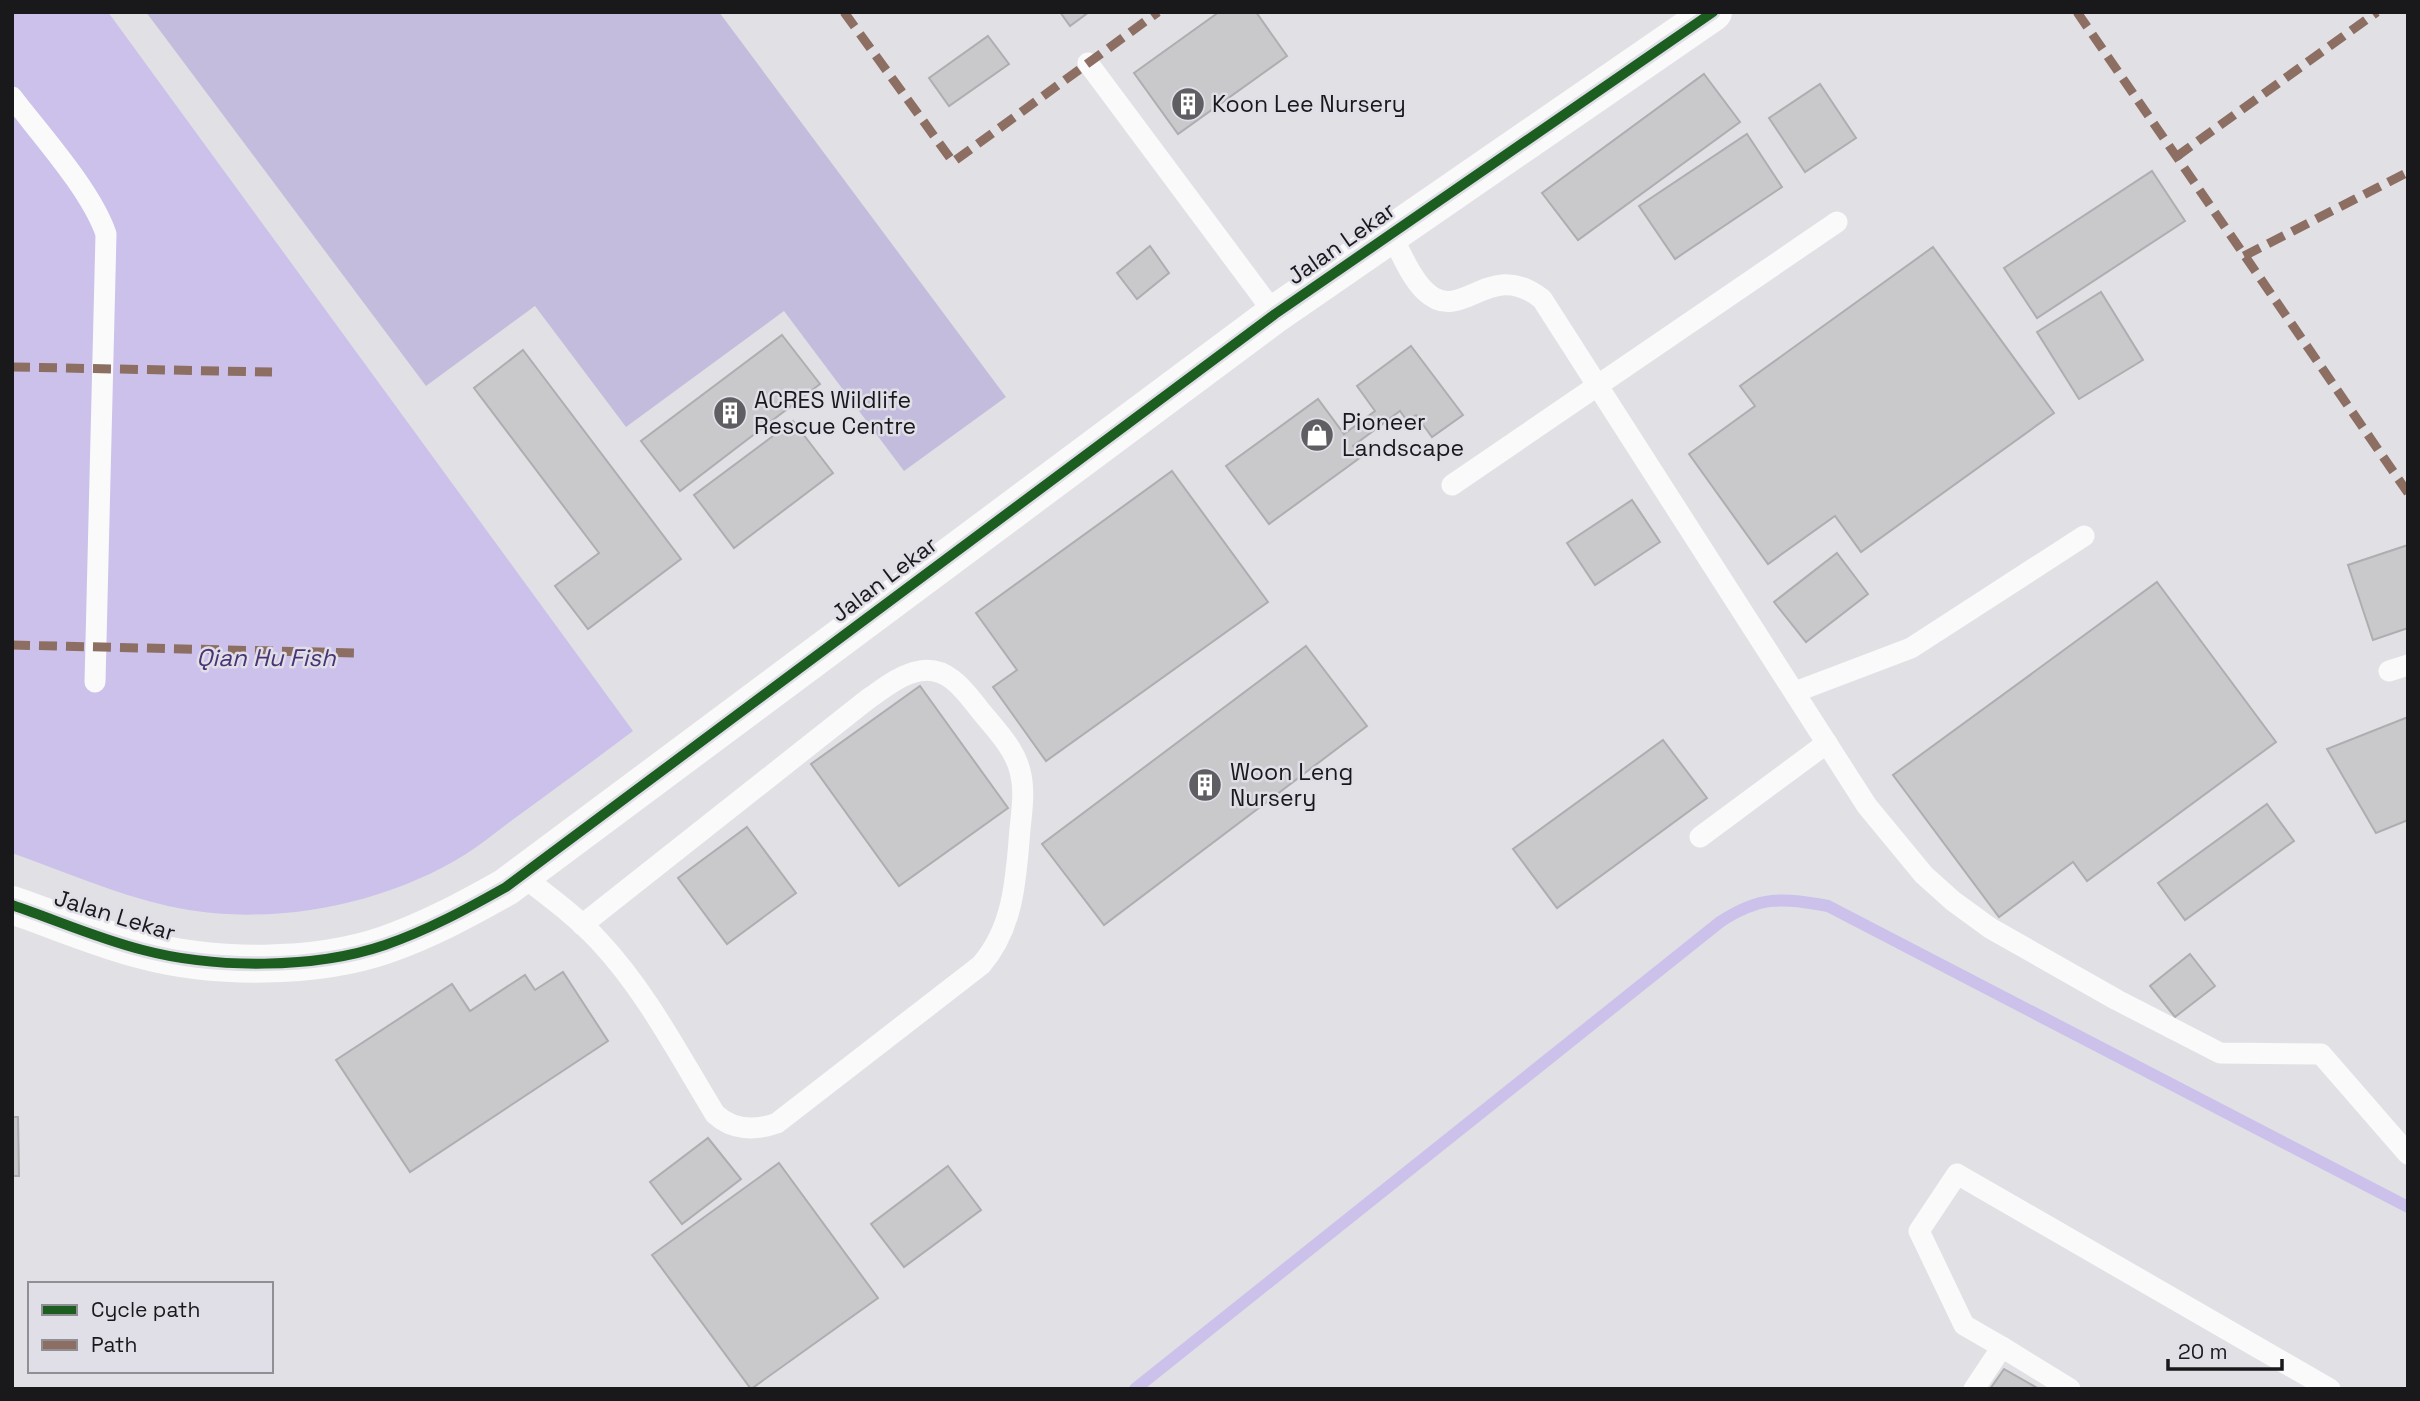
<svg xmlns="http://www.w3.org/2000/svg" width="2420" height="1401" font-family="'Space Grotesk',sans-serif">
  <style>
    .forest { fill: #c4bcdc }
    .water { fill: #ccc1eb }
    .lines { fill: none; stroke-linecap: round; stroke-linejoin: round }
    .stream { stroke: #ccc1eb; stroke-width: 12 }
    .building { fill: #c9c9cc; stroke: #aeaeb1; stroke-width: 2 }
    .lane { stroke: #fafafb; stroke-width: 21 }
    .street { stroke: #fafafb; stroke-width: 38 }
    .quiet { stroke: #8d6e63; stroke-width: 9; stroke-dasharray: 18 9; stroke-linecap: butt }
    .cycleway-casing { stroke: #e0dee7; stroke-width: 15 }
    .cycleway { stroke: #1b5e20; stroke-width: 10 }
    .labels { text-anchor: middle; stroke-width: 5; stroke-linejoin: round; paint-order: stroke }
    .poi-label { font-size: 23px; fill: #19181b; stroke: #e0dee7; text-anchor: start }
    .street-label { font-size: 23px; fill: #19181b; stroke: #e0dee7 }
    .water-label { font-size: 24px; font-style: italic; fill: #493376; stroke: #e0dee7 }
  </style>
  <rect width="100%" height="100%" fill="#e1e0e5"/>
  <polygon class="forest" points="146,12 719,12 1006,397 904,471 784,311 626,427 535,306 426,386"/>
  <path class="water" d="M 12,12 L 108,12 L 633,731 C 596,759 559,786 522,813 C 503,826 485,842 466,854 C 381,907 266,928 168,906 C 115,894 63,871 12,853 Z"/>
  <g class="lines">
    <path class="stream" d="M 1135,1389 L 1720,922 C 1761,895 1782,898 1828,906 L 2408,1207"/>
  </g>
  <g class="building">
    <polygon points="1060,12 1089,12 1070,26"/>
    <polygon points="1219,12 1256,12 1287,56 1178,134 1134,73"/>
    <polygon points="988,36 1009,64 949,106 929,78"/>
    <polygon points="1704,74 1740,122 1578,240 1542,193"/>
    <polygon points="1820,84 1856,138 1805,172 1769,118"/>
    <polygon points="1747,134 1782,187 1675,259 1639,206"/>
    <polygon points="2152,171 2185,221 2037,318 2004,268"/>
    <polygon points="1150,246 1169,273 1137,299 1117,273"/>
    <polygon points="1933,247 2054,413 1861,552 1835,516 1768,564 1689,454 1755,406 1740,386"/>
    <polygon points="2101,292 2143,360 2079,399 2037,332"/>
    <polygon points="782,335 820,384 680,491 641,441"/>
    <polygon points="1411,346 1463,415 1432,437 1416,415 1407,421 1400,411 1353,446 1361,457 1269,524 1226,466 1318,399 1344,434 1375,411 1357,386"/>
    <polygon points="523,350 681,559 588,629 555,586 599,553 474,388"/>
    <polygon points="793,421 833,473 734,548 694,495"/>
    <polygon points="1172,471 1268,602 1046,761 993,687 1017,670 976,613"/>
    <polygon points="1632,500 1660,542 1595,585 1567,543"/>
    <polygon points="2408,545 2408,628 2373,640 2348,565"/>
    <polygon points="1837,553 1868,594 1806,642 1774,602"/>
    <polygon points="2157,582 2276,742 2087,881 2073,862 1999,917 1893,775"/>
    <polygon points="1306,646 1367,726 1104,925 1042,844"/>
    <polygon points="920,686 1008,808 899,886 811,764"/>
    <polygon points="2408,717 2408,820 2376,833 2327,749"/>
    <polygon points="1663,740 1707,798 1557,908 1513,849"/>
    <polygon points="2267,804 2294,841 2185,920 2158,883"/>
    <polygon points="747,827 796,893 727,944 678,878"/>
    <polygon points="2190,954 2215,986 2175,1017 2150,986"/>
    <polygon points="563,972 608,1041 410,1172 336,1060 452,984 470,1011 525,975 535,990"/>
    <polygon points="12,1117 18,1117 19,1176 12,1176"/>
    <polygon points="708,1138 741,1179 682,1224 650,1182"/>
    <polygon points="779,1163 878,1298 751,1389 652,1255"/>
    <polygon points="948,1166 981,1210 904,1267 871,1224"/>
    <polygon points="2004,1369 2039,1389 1990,1389"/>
  </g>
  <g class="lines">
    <g class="lane">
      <polyline points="1088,63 1275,314"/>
      <path d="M 12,97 C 41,135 91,190 106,234 L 95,682"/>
      <path d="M 1391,234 C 1401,253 1410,276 1425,291 C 1462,327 1488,256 1542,299 L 1867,806 L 1924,875 L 1953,901 L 1990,928 L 2117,1000 L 2220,1053 L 2321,1054 L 2408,1154"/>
      <polyline points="1452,485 1837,222"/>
      <polyline points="2389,671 2408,665"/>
      <polyline points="1795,692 1911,648 2084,536"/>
      <polyline points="1700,837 1827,743"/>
      <path d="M 521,875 C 548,896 576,916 599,941 C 646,991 679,1055 715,1114 C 732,1130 755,1131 777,1123 L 981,965 C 1014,927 1016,878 1020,829 C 1022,810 1025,790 1020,771 C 1014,746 991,725 976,705 C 962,687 945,666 920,671 C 901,674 884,688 868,699 L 582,925"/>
      <polyline points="2002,1347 1964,1325 1919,1231 1957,1174 2330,1389"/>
      <polyline points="1974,1389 2002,1347 2070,1389"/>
    </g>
    <path class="street" d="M 12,905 C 56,920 99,939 143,950 C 215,969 315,969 385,945 C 428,930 467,909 506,887 L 1275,314 L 1713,12"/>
    <g class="quiet">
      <polyline points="844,12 953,162 1158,12"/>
      <polyline points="2077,12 2408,493"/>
      <polyline points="2176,157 2377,12"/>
      <polyline points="2244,256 2408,172"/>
      <polyline points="12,367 272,372"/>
      <polyline points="12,645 358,653"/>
    </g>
    <g class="cycleway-casing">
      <path id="cycleway" d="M 12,905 C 56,920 99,939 143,950 C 215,969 315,969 385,945 C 428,930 467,909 506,887 L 1275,314 L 1713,12"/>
    </g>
    <use href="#cycleway" class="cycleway"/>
  </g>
  <defs>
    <g id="building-disc" transform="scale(1.75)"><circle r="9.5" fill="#5f5e62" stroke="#e0dee7"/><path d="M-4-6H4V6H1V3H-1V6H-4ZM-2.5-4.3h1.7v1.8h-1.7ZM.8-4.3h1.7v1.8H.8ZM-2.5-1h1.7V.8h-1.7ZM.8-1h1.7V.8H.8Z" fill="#fff"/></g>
    <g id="shop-disc" transform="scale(1.75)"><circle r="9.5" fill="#5f5e62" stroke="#e0dee7"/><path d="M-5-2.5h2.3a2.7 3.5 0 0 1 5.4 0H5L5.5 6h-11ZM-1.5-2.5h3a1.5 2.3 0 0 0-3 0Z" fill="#fff"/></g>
  </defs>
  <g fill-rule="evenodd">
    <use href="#building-disc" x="1188" y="104"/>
    <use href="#building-disc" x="730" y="413"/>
    <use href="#shop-disc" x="1317" y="435"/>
    <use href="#building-disc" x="1205" y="785"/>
  </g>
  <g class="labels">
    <g class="poi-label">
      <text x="1212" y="112">Koon Lee Nursery</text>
      <text x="754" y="408">ACRES Wildlife<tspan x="754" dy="26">Rescue Centre</tspan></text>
      <text x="1342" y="430">Pioneer<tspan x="1342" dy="26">Landscape</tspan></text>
      <text x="1230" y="780">Woon Leng<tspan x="1230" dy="26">Nursery</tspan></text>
    </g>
    <g class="street-label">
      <text transform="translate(1341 243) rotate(-35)" y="8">Jalan Lekar</text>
      <text transform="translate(884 579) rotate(-37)" y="8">Jalan Lekar</text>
      <text transform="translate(115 915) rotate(17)" y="8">Jalan Lekar</text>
    </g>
    <g class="water-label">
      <text x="266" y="666">Qian Hu Fish</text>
    </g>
  </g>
  <rect width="2420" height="1401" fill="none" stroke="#19181b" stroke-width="28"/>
  <rect x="28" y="1282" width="245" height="91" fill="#e0dee7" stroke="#908f95" stroke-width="2"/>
  <rect x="42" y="1305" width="35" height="10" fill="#1b5e20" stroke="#908f95" stroke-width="2"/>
  <text x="91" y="1317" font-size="21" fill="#19181b">Cycle path</text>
  <rect x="42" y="1340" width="35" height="10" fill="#8d6e63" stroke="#908f95" stroke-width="2"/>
  <text x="91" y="1352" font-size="21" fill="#19181b">Path</text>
  <path d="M2168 1359v10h114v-10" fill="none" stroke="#19181b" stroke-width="3.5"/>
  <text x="2178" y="1359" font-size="21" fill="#19181b" stroke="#e0dee7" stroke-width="5" paint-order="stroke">20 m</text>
</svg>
